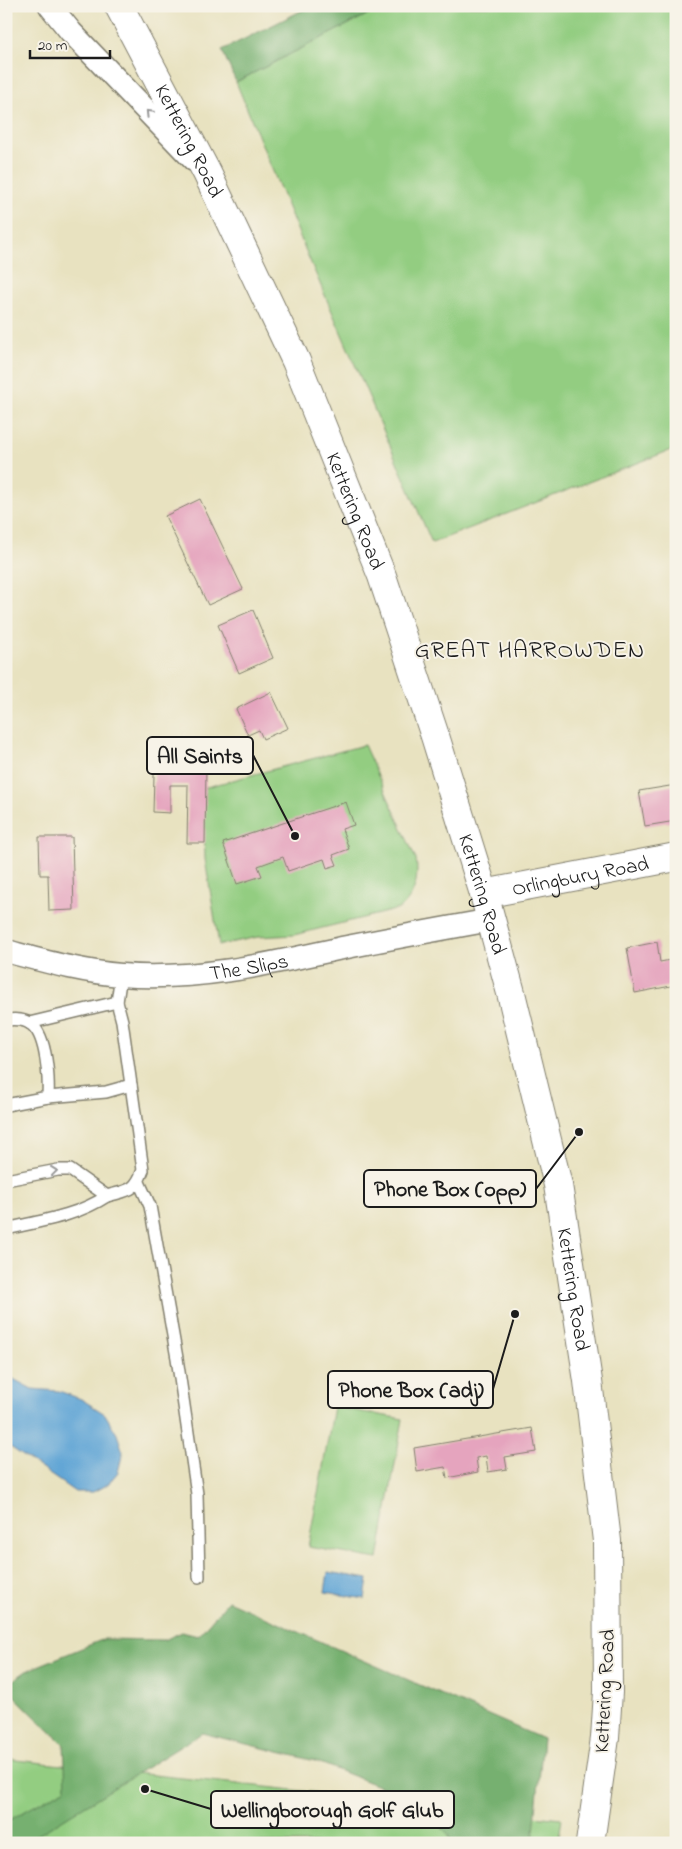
<svg xmlns="http://www.w3.org/2000/svg" width="682" height="1849" font-family="'Indie Flower',sans-serif">
  <style>
    .green { fill: #93cd81; stroke: #58744e }
    .forest { fill: #76b06f; stroke: #496646 }
    .water { fill: #60a5d5; stroke: #3e6078 }
    .building { fill: #e5a4be }
    .lines { fill: none; stroke-linecap: round; stroke-linejoin: round }
    .service-casing { stroke: #827f6e; stroke-width: 14 }
    .minor-casing { stroke: #827f6e; stroke-width: 25 }
    .secondary-casing { stroke: #827f6e; stroke-width: 30 }
    .trunk-casing { stroke: #827f6e; stroke-width: 30 }
    .service { stroke: #fff; stroke-width: 11 }
    .minor { stroke: #fff; stroke-width: 22 }
    .secondary { stroke: #fff; stroke-width: 28 }
    .trunk { stroke: #fff; stroke-width: 28 }
    .oneway { stroke: #999 }
    .labels { text-anchor: middle; stroke-width: 4; stroke-linejoin: round; paint-order: stroke }
    .street-label { font-size: 21px; fill: #1c1c1c; stroke: #f7f3e8 }
    .quarter-label { font-size: 24px; letter-spacing: 1px; fill: #1c1c1c; stroke: #f7f3e8 }
    .leader { fill: none; stroke: #1c1c1c; stroke-width: 2 }
    .callout-dot { fill: #1c1c1c; stroke: #f7f3e8; stroke-width: 2 }
    .callout { fill: #f7f3e8; stroke: #1c1c1c; stroke-width: 2 }
    .callout-label { font-size: 22px; text-anchor: middle; font-weight: bold; fill: #1c1c1c }
  </style>
  <rect width="100%" height="100%" fill="#f7f3e8"/>
  <filter id="ink" filterUnits="userSpaceOnUse"><feTurbulence type="fractalNoise" baseFrequency=".02" numOctaves="2"/><feDisplacementMap in="SourceGraphic" scale="10" xChannelSelector="R" yChannelSelector="G"/><feConvolveMatrix kernelMatrix="1 2 1 2 8 2 1 2 1" color-interpolation-filters="sRGB"/></filter>
  <filter id="wash" filterUnits="userSpaceOnUse"><feTurbulence type="fractalNoise" baseFrequency=".0096" numOctaves="4" result="noise"/><feDisplacementMap in="SourceGraphic" scale="20" xChannelSelector="R" yChannelSelector="G"/><feGaussianBlur stdDeviation="1.12" result="paint"/><feColorMatrix in="noise" values="0 0 0 0 0 0 0 0 0 0 0 0 0 0 0 0 0 1.4 0 .05"/><feComposite in="paint" operator="in"/></filter>
  <g filter="url(#wash)">
    <rect width="100%" height="100%" fill="#e8e2c0"/>
    <g class="green">
      <polygon points="384,6 676,6 676,448 432,543 308,256 236,82"/>
      <path d="M 364,745 L 416,859 C 419,878 415,897 399,909 L 294,935 L 258,937 L 219,945 L 205,859 L 203,788 Z"/>
      <polygon points="334,1407 403,1419 378,1559 308,1547"/>
      <polygon points="6,1759 562,1819 558,1843 6,1843"/>
    </g>
    <g class="forest">
      <polygon points="311,6 384,6 236,82 222,50"/>
      <polygon points="228,1601 543,1739 533,1843 450,1843 449,1835 414,1800 315,1761 202,1733 25,1843 6,1843 6,1822 66,1788 64,1745 6,1688 6,1685 28,1670 104,1639 164,1640 182,1632 198,1636"/>
    </g>
    <g class="water">
      <polygon points="6,1375 32,1389 59,1391 81,1399 105,1414 117,1434 123,1452 118,1472 108,1484 93,1492 75,1492 6,1444"/>
      <polygon points="328,1572 368,1579 365,1599 325,1592"/>
    </g>
    <g id="blocks">
      <g class="building">
        <polygon points="200,499 243,589 208,605 165,516"/>
        <polygon points="253,610 273,658 239,673 218,625"/>
        <polygon points="271,692 288,728 263,739 259,730 248,735 236,709"/>
        <polygon points="155,740 176,740 175,767 206,767 205,843 187,843 188,785 170,785 170,813 153,812"/>
        <polygon points="676,785 676,821 645,826 639,791"/>
        <polygon points="346,802 354,825 342,829 349,849 333,855 337,865 327,868 324,859 288,871 283,857 258,866 262,876 237,884 223,843"/>
        <polygon points="39,837 72,837 74,910 49,911 48,875 40,875"/>
        <polygon points="657,942 660,962 676,959 676,985 635,993 627,948"/>
        <polygon points="532,1428 536,1452 505,1457 507,1469 488,1472 486,1456 476,1458 478,1472 447,1478 445,1467 417,1472 414,1448"/>
      </g>
    </g>
  </g>
  <g filter="url(#ink)">
    <use href="#blocks" fill-opacity="0" stroke="#827f6e" stroke-width="1"/>
    <g class="lines">
      <g class="service-casing">
        <g id="service">
          <path d="M 6,1020 C 16,1019 25,1019 32,1025 C 47,1037 49,1080 48,1097 L 6,1105"/>
          <polyline points="29,1023 117,1002"/>
          <polyline points="48,1097 106,1092 131,1085"/>
          <path d="M 6,1180 L 58,1170 L 70,1170 L 107,1196 C 77,1216 41,1221 6,1229"/>
          <polyline points="139,1182 150,1206 177,1358 197,1494 199,1577"/>
          <path d="M 107,1196 C 128,1190 135,1192 143,1170 L 122,1021 L 117,1002 L 121,975"/>
        </g>
      </g>
      <g class="minor-casing">
        <g id="minor">
          <polyline points="50,6 71,32 194,160"/>
          <path id="s1" d="M 6,951 C 44,961 82,972 121,975 C 196,981 270,964 342,948 C 392,938 441,929 491,920"/>
        </g>
      </g>
      <g class="secondary-casing">
        <g id="secondary">
          <path id="s2" d="M 484,894 L 676,857"/>
        </g>
      </g>
      <g class="trunk-casing">
        <g id="trunk">
          <path id="s3" d="M 119,6 L 207,173 L 296,361 L 382,576 L 435,736 L 484,894 L 511,993 L 558,1185 L 588,1381 L 607,1541 L 608,1692 L 605,1738 L 590,1843"/>
        </g>
      </g>
      <use href="#service" class="service"/>
      <use href="#minor" class="minor"/>
      <use href="#secondary" class="secondary"/>
      <use href="#trunk" class="trunk"/>
    </g>
    <defs><path id="oneway-chevron" d="M-2-3.5L2.5 0L-2 3.5" fill="none" stroke-width="1.6" stroke-linecap="round" stroke-linejoin="round" transform="scale(1.25)"/></defs>
    <g class="oneway">
      <use href="#oneway-chevron" transform="translate(149 113) rotate(-134)"/>
      <use href="#oneway-chevron" transform="translate(54 1171) rotate(-7)"/>
    </g>
  </g>
  <g class="labels">
    <g class="street-label">
      <text dy="7" stroke="none"><textPath href="#s3" startOffset="152">Kettering Road</textPath></text>
      <text dy="7" stroke="none"><textPath href="#s3" startOffset="558">Kettering Road</textPath></text>
      <text dy="7" stroke="none"><textPath href="#s2" startOffset="98">Orlingbury Road</textPath></text>
      <text dy="7" stroke="none"><textPath href="#s3" startOffset="962">Kettering Road</textPath></text>
      <text dy="7" stroke="none"><textPath href="#s1" startOffset="246">The Slips</textPath></text>
      <text dy="7" stroke="none"><textPath href="#s3" startOffset="1368">Kettering Road</textPath></text>
      <text transform="translate(604 1691) rotate(-87)" y="7">Kettering Road</text>
    </g>
    <g class="quarter-label">
      <text x="530" y="657">GREAT HARROWDEN</text>
    </g>
  </g>
  <path class="leader" d="M295 836L253 755M579 1132L536 1189M515 1314L493 1389M145 1789L211 1809"/>
  <g class="callout-dot">
    <circle cx="295" cy="836" r="5"/>
    <circle cx="579" cy="1132" r="5"/>
    <circle cx="515" cy="1314" r="5"/>
    <circle cx="145" cy="1789" r="5"/>
  </g>
  <g class="callout">
    <rect x="147" y="737" width="106" height="37" rx="5"/>
    <rect x="364" y="1170" width="172" height="37" rx="5"/>
    <rect x="328" y="1371" width="165" height="37" rx="5"/>
    <rect x="211" y="1791" width="243" height="37" rx="5"/>
  </g>
  <g class="callout-label">
    <text x="200" y="763">All Saints</text>
    <text x="450" y="1196">Phone Box (opp)</text>
    <text x="411" y="1397">Phone Box (adj)</text>
    <text x="332" y="1817">Wellingborough Golf Glub</text>
  </g>
  <rect width="682" height="1849" fill="none" stroke="#f7f3e8" stroke-width="25"/>
  <path d="M30 50v8h80v-8" fill="none" stroke="#1c1c1c" stroke-width="2.5"/>
  <text x="38" y="50" font-size="15" fill="#1c1c1c" stroke="#f7f3e8" stroke-width="4" paint-order="stroke">20 m</text>
</svg>
